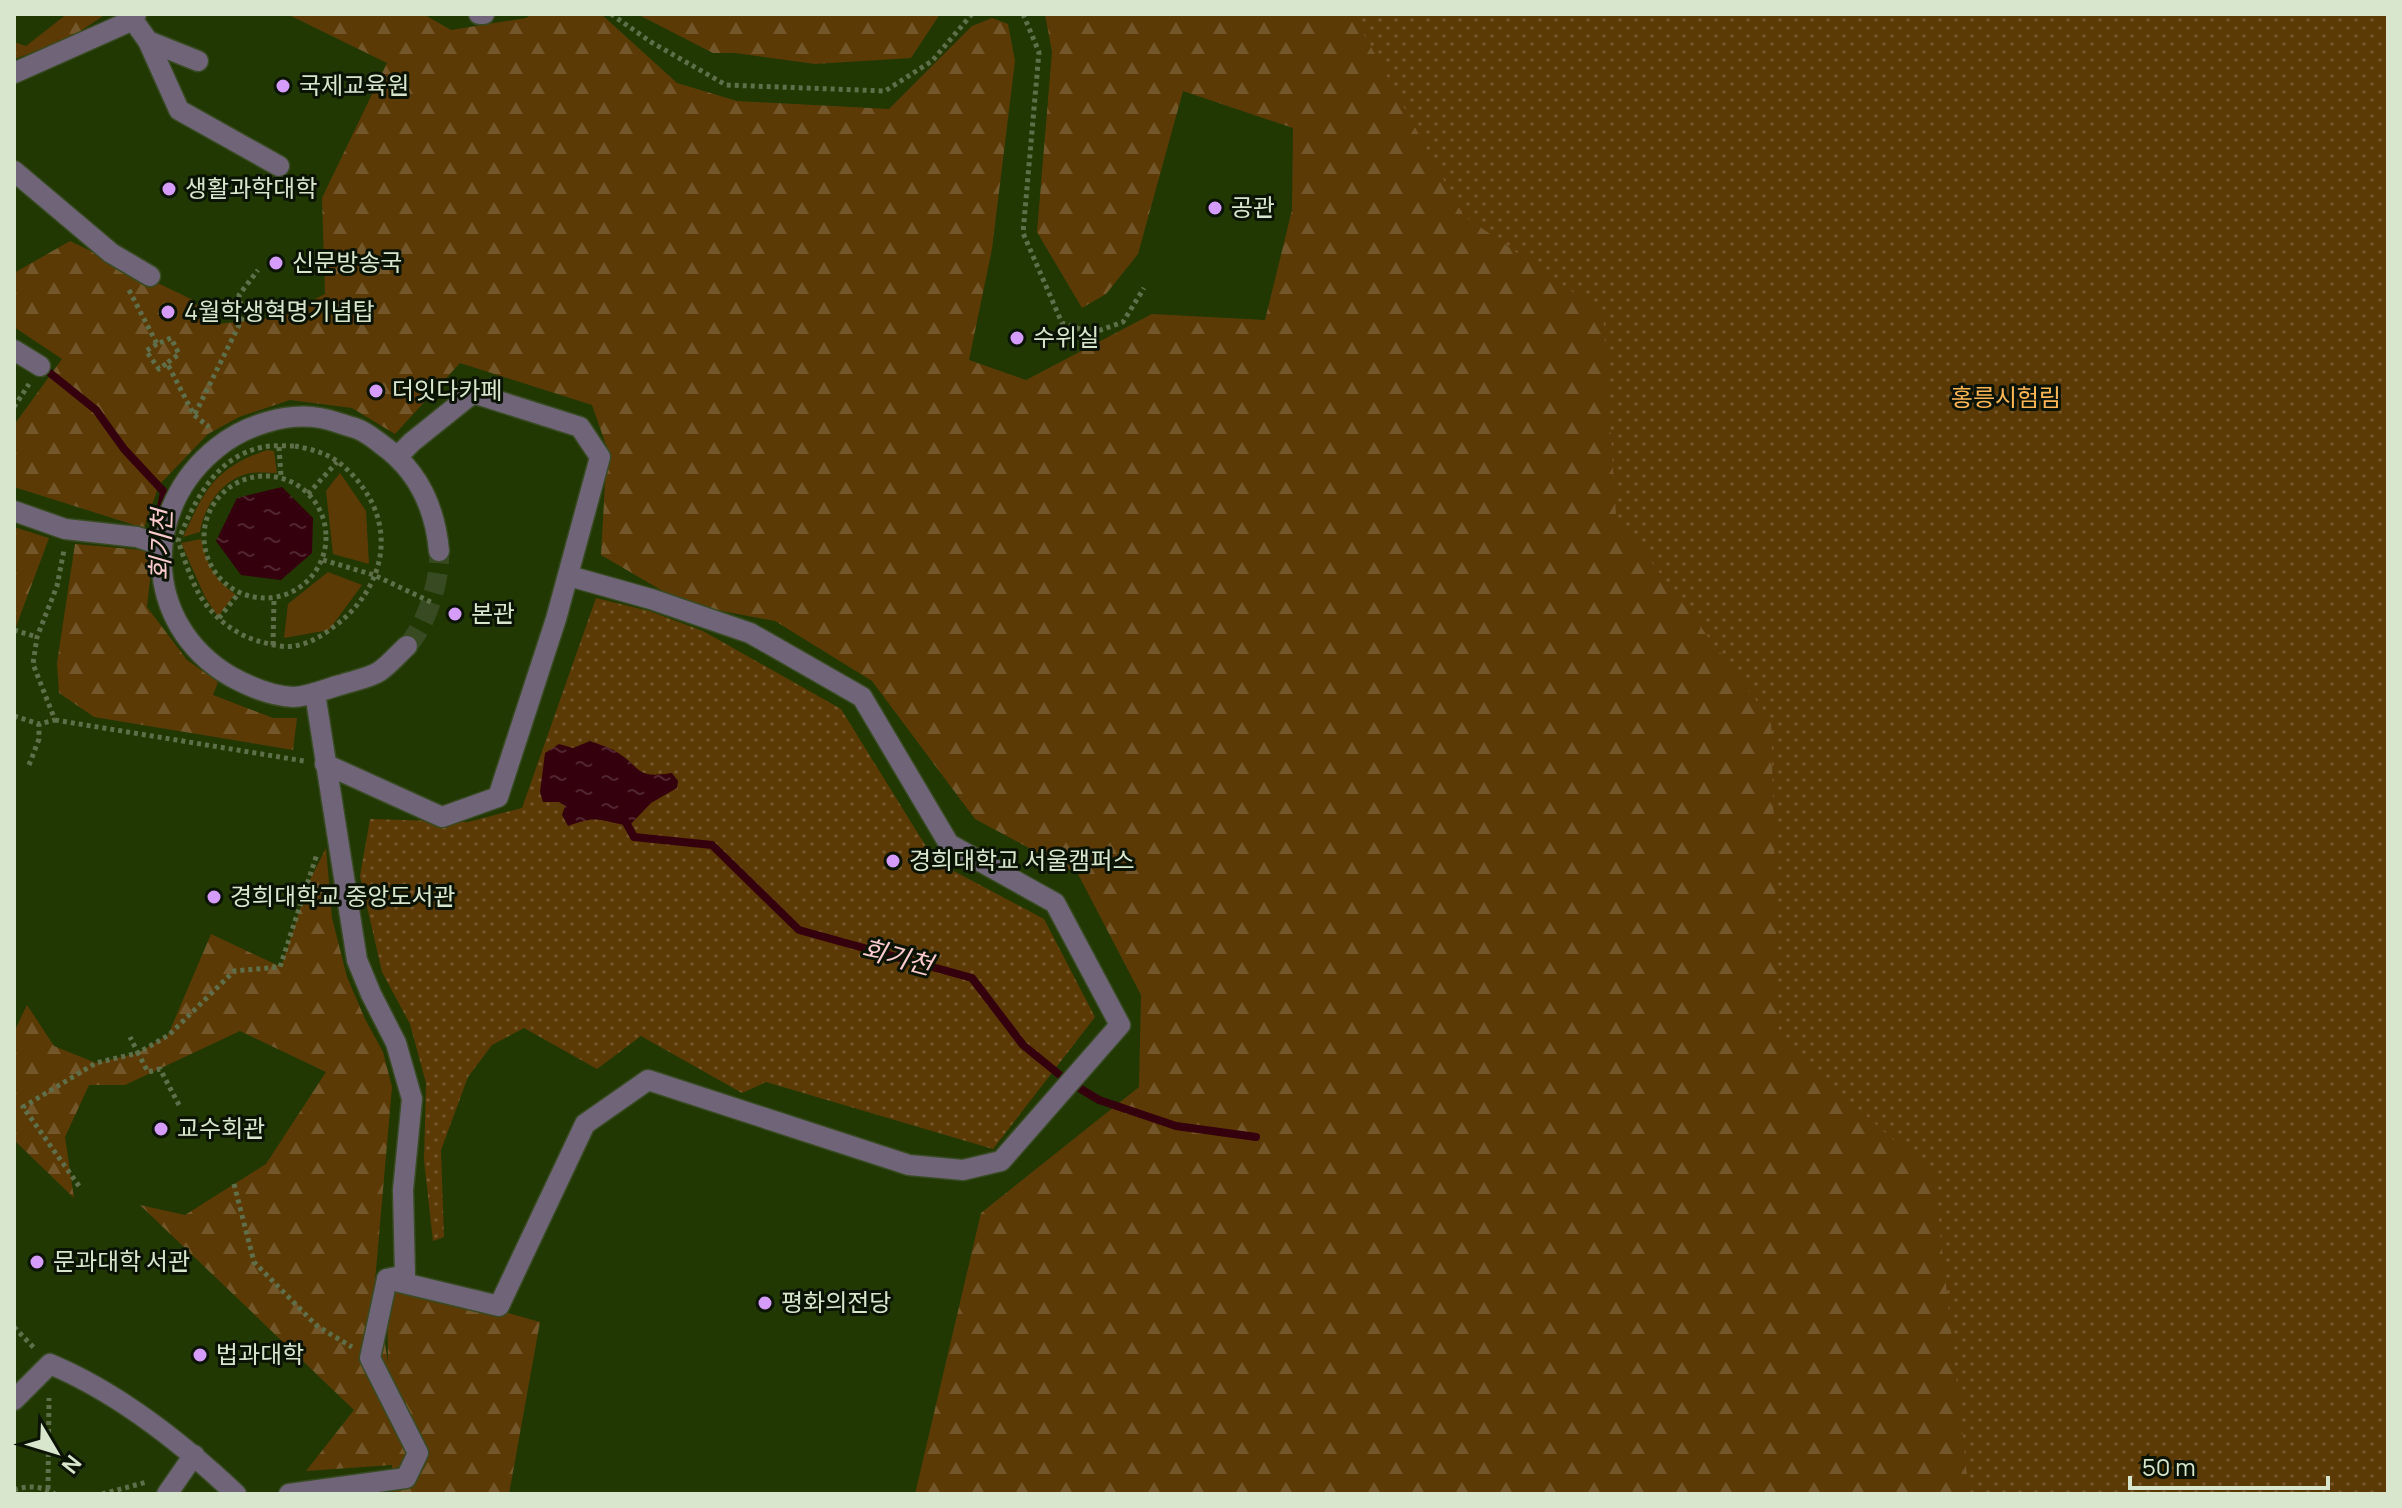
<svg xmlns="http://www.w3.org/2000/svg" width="2402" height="1508" font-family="Manrope,'Noto Sans KR',sans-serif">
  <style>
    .built { fill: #213803 }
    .grass { fill: #5c3a06 }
    .forest { fill: url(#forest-firs) }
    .park { fill: url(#park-dots) }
    .water { fill: url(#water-ripples) }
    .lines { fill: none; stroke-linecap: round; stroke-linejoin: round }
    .stream { stroke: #34000d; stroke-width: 8 }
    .minor-tunnel { stroke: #384a21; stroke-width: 20; stroke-dasharray: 20 10; stroke-linecap: butt }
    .minor-casing { stroke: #394b23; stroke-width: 23 }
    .path { stroke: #5e6f4a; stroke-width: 5; stroke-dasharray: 4 4; stroke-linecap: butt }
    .minor { stroke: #706578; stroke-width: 20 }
    .poi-dot { fill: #d59cfb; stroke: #0b1404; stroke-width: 3 }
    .labels { text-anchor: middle; stroke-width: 6; stroke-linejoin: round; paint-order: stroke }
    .poi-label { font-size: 24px; fill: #d9e6ce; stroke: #0b1404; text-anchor: start }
    .park-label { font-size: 24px; fill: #ffb657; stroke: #0b1404 }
    .water-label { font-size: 26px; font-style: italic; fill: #fccbd0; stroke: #0b1404 }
  </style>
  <defs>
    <pattern id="forest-firs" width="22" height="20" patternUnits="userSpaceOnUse" patternTransform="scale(2)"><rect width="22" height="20" fill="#5c3a06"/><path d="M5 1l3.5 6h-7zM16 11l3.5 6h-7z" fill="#735629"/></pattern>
    <pattern id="park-dots" width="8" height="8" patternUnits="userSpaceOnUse" patternTransform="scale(2)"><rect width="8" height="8" fill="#5c3a06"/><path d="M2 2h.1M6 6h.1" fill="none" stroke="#735629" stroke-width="1.8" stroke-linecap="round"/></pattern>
    <pattern id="water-ripples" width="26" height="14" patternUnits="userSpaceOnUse" patternTransform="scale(2)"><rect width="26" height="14" fill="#34000d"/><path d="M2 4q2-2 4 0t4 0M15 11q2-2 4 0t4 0" fill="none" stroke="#51252f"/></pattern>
  </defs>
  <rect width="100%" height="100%" fill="#1b2e03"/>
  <polygon class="built" points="14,14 1349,14 1099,1494 14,1494"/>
  <g class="grass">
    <path d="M 267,450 L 274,451 L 277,473 C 269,473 259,472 251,473 C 223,478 204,506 200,532 L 183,537 C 205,489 215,468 267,450 Z"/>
    <polygon points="340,473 366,511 369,564 333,554 326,491"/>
    <path d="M 201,539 C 206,563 215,580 235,594 L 218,617 L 205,597 L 181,543 Z"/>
    <polygon points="328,572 362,585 329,630 284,638 288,604"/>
  </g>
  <g class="forest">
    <polygon points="67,14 106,14 64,42 14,59 14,42 26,46"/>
    <polygon points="287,14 423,14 451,30 526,18 532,14 601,14 677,83 737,101 889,109 972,26 992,18 1008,24 1015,61 992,249 969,360 1026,380 1152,314 1265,320 1292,210 1293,128 1183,91 1138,254 1106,294 1082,308 1037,232 1052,52 1045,14 2388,14 2388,1494 915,1494 981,1213 1139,1087 1141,995 1078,874 975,819 872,681 775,621 685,604 601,555 607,448 592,405 460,363 395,434 352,408 290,400 239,417 208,434 159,485 144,528 14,487 14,425 62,359 14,327 14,273 70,241 193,300 211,325 281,316 325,294 322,198 387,63"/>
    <polygon points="637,14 940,14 911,58 815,64 735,53 713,53"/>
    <polygon points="14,527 49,538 14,632"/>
    <polygon points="75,544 153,551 147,607 187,660 218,682 213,695 273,718 297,718 293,750 94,717 59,693 57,663"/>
    <polygon points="326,848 332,918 347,977 365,1019 383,1052 392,1087 375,1281 388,1363 387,1279 540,1322 509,1494 393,1494 392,1465 306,1471 354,1410 140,1205 185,1215 266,1164 326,1072 240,1031 125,1085 89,1085 65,1137 74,1198 14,1140 14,1032 27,1005 54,1046 96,1063 138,1053 168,1035 211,934 281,967 309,882"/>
  </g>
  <g class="park">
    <polygon points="1353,14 2388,14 2388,1494 1969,1494 1934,1176 1779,1038 1771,720 1616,515 1603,313 1463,215"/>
    <polygon points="596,598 649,611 703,631 841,709 935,861 1044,919 1095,1017 993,1149 766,1082 742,1093 641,1036 597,1069 524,1028 492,1045 468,1077 441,1150 444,1237 433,1241 424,1160 426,1083 410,1024 382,972 360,876 370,819 468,822 522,808"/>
  </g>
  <g class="water">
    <polygon points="282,487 313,518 312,553 281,580 241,575 216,541 237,498"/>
    <path d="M 590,741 C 598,744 608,747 615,751 C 643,768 634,779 672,773 L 678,781 L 677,788 L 651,803 L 629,826 C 598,820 599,815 568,826 L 562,815 L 565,806 L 559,802 L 543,802 L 540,792 L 545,753 L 559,744 L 573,748 Z"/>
  </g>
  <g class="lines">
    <g class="stream">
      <polyline points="45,369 96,410 124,449 164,492 158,523"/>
      <polyline points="623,817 634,837 712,845 799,930 972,978 1023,1045 1066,1080 1099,1100 1176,1126 1256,1137"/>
    </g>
    <path class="minor-tunnel" d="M 407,646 C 426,627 441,578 439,551"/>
    <g class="minor-casing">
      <g id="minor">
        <polyline points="136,14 133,20 148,41 179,110 279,166"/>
        <polyline points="479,14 484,14"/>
        <polyline points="148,41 198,61"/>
        <polyline points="14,73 133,20"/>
        <polyline points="14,171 111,253 150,276"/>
        <polyline points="14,350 40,366"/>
        <polyline points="14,511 65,529 137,537 161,545"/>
        <path d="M 407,646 C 398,654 390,664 380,671 C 370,678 352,681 340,685 C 325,689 308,697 293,697 C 271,696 248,686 230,676 C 142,624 140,508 218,447 C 244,426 286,412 320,418 C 332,420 344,425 355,428 C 365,431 373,438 381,444 C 418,470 435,507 439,551"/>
        <polyline points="325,764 442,817 498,797 556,619 600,457 580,427 473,393 412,442 398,456"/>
        <polyline points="387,1279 499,1306 585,1124 648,1080 909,1165 963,1170 1001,1161 1120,1025 1055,903 949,844 862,697 750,633 651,599 569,576"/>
        <path d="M 14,1400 L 50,1364 C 117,1392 183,1444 236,1494"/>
        <polyline points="167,1494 194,1455"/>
        <polyline points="289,1494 406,1478 418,1453 370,1358 387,1279 405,1275 403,1190 412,1099 396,1043 371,994 357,960 315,693"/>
      </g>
    </g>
    <g class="path">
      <polyline points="611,14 651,42 726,85 885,91 932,61 972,14"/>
      <polyline points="1023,14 1039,52 1023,233 1062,323 1092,333 1123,322 1144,288"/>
      <polyline points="129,290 157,344 171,338 179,354 167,363 194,415 209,427"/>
      <polyline points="157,344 146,351 159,369 167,363"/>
      <polyline points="14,407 29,384"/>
      <polyline points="195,414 243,317 239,295 258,270"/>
      <path d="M 295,446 C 304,448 315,450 324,454 C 339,460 352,473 361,485 C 399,535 380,594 332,628 C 322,636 308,644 294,646 C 283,648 269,644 258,641 C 234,634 210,615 198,592 C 190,577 184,558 178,541 C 195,500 215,457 263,447 C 273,445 285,446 295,446 Z"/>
      <polyline points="279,447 281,477"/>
      <circle cx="265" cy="537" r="61"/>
      <polyline points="308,494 337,462"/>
      <polyline points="323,560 374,575 431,602"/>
      <polyline points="219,618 239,593"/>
      <polyline points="14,630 37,637"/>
      <polyline points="273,645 274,599"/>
      <polyline points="14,716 39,724 55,720 33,664 37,637 57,586 64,550"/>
      <polyline points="55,720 304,761"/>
      <polyline points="29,765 39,739 39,724"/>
      <polyline points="179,1105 160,1069 148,1072 138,1053 169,1035 234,971 280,967 317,854"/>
      <polyline points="234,1184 254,1262 317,1326 352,1347"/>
      <polyline points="79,1186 23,1107 96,1063 138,1053 130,1037"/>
      <polyline points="14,1327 36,1350"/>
      <polyline points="48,1489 49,1398"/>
      <path d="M 14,1490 C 27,1485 43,1486 55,1494"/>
      <polyline points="102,1494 147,1482"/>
    </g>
    <use href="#minor" class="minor"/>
  </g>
  <g class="poi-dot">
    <circle cx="283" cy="86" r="8"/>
    <circle cx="169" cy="189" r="8"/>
    <circle cx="1215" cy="208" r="8"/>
    <circle cx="276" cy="263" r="8"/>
    <circle cx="168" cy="312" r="8"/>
    <circle cx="1017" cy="338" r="8"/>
    <circle cx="376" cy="391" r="8"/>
    <circle cx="455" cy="614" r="8"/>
    <circle cx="893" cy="861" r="8"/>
    <circle cx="214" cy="897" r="8"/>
    <circle cx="161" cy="1129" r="8"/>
    <circle cx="37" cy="1262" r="8"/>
    <circle cx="765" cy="1303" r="8"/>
    <circle cx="200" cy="1355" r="8"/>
  </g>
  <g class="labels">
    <g class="poi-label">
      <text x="299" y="94">국제교육원</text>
      <text x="185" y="197">생활과학대학</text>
      <text x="1231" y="216">공관</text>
      <text x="292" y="271">신문방송국</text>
      <text x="184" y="320">4월학생혁명기념탑</text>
      <text x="1033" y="346">수위실</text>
      <text x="392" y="399">더잇다카페</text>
      <text x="471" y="622">본관</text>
      <text x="909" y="869">경희대학교 서울캠퍼스</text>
      <text x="230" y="905">경희대학교 중앙도서관</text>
      <text x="177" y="1137">교수회관</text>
      <text x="53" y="1270">문과대학 서관</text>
      <text x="781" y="1311">평화의전당</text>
      <text x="216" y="1363">법과대학</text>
    </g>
    <g class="park-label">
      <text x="2006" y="406">홍릉시험림</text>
    </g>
    <g class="water-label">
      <text transform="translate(161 545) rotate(-88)" y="9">회기천</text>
      <text transform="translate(897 957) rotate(15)" y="9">회기천</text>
    </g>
  </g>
  <rect width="2402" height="1508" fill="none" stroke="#d9e6ce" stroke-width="32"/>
  <g transform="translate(56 1452) rotate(128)" stroke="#0b1404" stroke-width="6" paint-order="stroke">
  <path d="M0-6L14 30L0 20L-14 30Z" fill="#d9e6ce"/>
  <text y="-12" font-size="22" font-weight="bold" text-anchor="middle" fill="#d9e6ce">N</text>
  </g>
  <path d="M2130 1476v12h198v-12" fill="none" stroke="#d9e6ce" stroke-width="4"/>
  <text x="2142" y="1476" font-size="24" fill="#d9e6ce" stroke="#0b1404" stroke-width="6" paint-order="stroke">50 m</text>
</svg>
